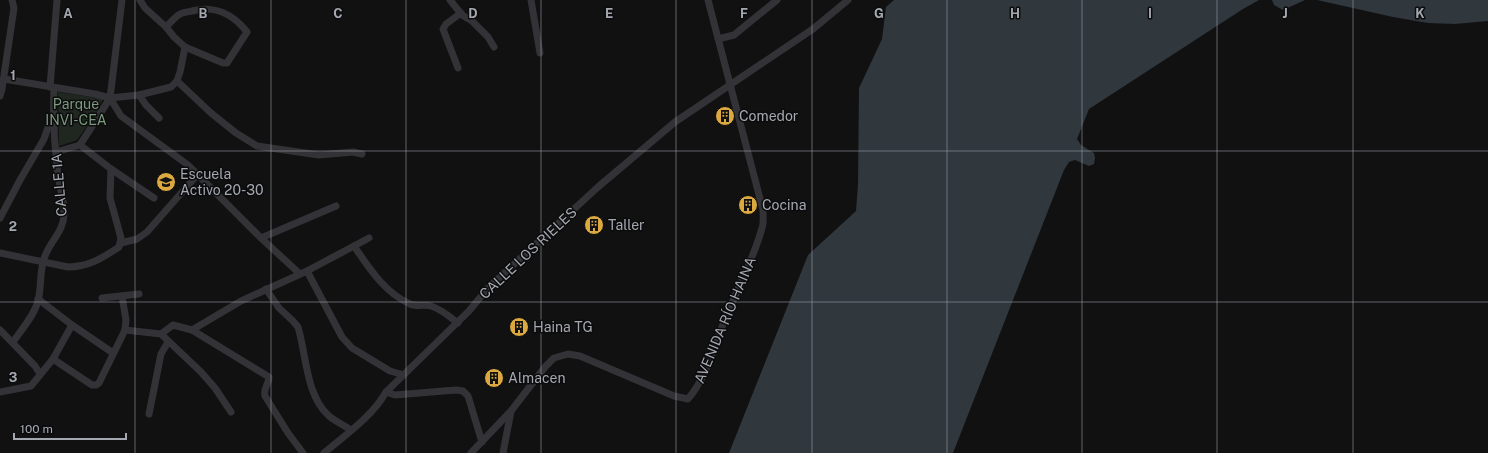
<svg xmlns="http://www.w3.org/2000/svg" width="1488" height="453" font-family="'Public Sans',sans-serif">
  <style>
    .green { fill: #202721 }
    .water { fill: #30373d }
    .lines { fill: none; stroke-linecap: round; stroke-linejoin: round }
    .minor { stroke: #333337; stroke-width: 7 }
    .grid { fill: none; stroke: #a4a8b1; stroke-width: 1; stroke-opacity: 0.55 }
    .labels { text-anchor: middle; stroke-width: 3; stroke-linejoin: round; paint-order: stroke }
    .park-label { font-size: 14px; fill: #7d9a7f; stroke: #0c0c0d }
    .poi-label { font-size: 14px; fill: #a4a8b1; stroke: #0c0c0d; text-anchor: start }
    .street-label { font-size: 14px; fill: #a4a8b1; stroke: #0c0c0d }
    .grid-label { font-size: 13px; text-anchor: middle; font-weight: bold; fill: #a4a8b1; stroke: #0c0c0d; stroke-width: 3; stroke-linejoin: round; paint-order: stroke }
  </style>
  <rect width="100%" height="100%" fill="#111112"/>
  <polygon class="green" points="58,92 103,99 96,113 77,140 59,146"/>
  <g class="water">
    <polygon points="894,0 1259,0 1243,9 1089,109 1077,139 1081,145 1094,153 1095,158 1094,164 1089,166 1075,160 1069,162 1064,170 953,453 729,453 808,255 856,211 858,184 859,88 882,39 886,7"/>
    <polygon points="1272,0 1305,0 1283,10 1274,5"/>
    <polygon points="1317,0 1488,0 1488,21 1455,24 1428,23 1393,17"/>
  </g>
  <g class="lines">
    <g class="minor">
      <path d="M 140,0 L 145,8 L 166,27 L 174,37 L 185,47 L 223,63 L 227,63 L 247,32 C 233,14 214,5 192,11 C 189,12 183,12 180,14 C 175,17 170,23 166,27"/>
      <polyline points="450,0 462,15 472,21 488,37 494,47"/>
      <polyline points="531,0 540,53"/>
      <polyline points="718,39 734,35 777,0"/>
      <polyline points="458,68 443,29 446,24 461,13"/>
      <polyline points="4,79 95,94 110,98 139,95 171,87 177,81 180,72 185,47"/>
      <polyline points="177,81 211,113 236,133 257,146 319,155 353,152 362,154"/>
      <polyline points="50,87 57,0"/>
      <polyline points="139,95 146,105 159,118"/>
      <polyline points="0,96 2,89 14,8 12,0"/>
      <polyline points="110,98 121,116 188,165 261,238 300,274"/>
      <polyline points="80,145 111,169 154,198"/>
      <polyline points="56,152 80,145 110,98 122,0"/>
      <polyline points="0,218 20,180 44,139 52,116"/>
      <polyline points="261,238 336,206"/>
      <polyline points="121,243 137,239 147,232 198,174"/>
      <path d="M 354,246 C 369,268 385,293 410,304 C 416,307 425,304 431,306 C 441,309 450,317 458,323"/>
      <path d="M 0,253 L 68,267 C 89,267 102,258 119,247 L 121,238 L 110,198 L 111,169"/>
      <polyline points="307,271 342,337 352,348 390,371 404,375"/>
      <path d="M 266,289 L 279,308 L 293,321 L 298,327 C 306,353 306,395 328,415 C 334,421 344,425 351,430"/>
      <polyline points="102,298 139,294"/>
      <polyline points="38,299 72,325 113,353"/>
      <polyline points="0,330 35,366 40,374"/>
      <polyline points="125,330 161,334 201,372 215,388 231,412"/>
      <polyline points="192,330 241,301 307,271 369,238"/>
      <path d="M 161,334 L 173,325 L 192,330 L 269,377 C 269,384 263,388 265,396 L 288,433 L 303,453"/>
      <path d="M 13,342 C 21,330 34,316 38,301 C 42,286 39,270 45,256 C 51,240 65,230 64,212 C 64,197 58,182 57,167 C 54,141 53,114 54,88"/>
      <polyline points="53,359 92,385 96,385 99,383 125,330 126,320 122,296"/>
      <polyline points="0,392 31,386 53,359 72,325"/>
      <polyline points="386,392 395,395 456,390 463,391 468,396 482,442"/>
      <polyline points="149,414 161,354 168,342"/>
      <path d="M 324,453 C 345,435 372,417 386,392 L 469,311 L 488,288 L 598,187 L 675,122 L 813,29 L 848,0"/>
      <path d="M 471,453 L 511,411 L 545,367 L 554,358 L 568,354 L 580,356 L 674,396 L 688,399 C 707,377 713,348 724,322 C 736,291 753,261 762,228 C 764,223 763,216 763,210 L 708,0"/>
      <polyline points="503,453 511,411"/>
    </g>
  </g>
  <path class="grid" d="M 135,0 L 135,453M 271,0 L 271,453M 406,0 L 406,453M 541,0 L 541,453M 676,0 L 676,453M 812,0 L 812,453M 947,0 L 947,453M 1082,0 L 1082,453M 1217,0 L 1217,453M 1353,0 L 1353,453M 0,151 L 1488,151M 0,302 L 1488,302"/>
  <defs>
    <g id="building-disc" transform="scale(1)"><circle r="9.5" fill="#dba940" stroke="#0c0c0d"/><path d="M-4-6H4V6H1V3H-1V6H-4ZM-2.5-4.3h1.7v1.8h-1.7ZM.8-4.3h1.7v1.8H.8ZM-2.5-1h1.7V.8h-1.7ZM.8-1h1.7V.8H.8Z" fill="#111"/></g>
    <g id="school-disc" transform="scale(1)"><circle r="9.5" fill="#dba940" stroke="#0c0c0d"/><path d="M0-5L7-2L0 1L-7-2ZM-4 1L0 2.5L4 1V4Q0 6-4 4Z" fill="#111"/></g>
  </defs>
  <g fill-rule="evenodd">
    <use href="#building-disc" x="725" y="116"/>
    <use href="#school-disc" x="166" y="182"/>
    <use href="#building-disc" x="748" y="205"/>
    <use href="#building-disc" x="594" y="225"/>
    <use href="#building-disc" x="519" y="327"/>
    <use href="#building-disc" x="494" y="378"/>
  </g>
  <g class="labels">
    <g class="park-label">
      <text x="76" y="109">Parque<tspan x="76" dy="16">INVI-CEA</tspan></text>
    </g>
    <g class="poi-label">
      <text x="739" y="121">Comedor</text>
      <text x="180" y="179">Escuela<tspan x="180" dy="16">Activo 20-30</tspan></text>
      <text x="762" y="210">Cocina</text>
      <text x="608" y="230">Taller</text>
      <text x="533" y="332">Haina TG</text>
      <text x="508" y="383">Almacen</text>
    </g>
    <g class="street-label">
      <text transform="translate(59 185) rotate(-95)" y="5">CALLE 1A</text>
      <text transform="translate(528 253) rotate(-43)" y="5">CALLE LOS RIELES</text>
      <text transform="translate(725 320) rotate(-67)" y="5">AVENIDA RÍO HAINA</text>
    </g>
  </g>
  <g class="grid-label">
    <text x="68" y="18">A</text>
    <text x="203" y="18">B</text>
    <text x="338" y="18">C</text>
    <text x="473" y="18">D</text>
    <text x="609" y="18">E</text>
    <text x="744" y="18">F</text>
    <text x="879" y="18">G</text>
    <text x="1015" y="18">H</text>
    <text x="1150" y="18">I</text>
    <text x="1285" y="18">J</text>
    <text x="1420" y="18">K</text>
    <text x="13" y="80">1</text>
    <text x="13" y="231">2</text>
    <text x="13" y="382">3</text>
  </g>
  <path d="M14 433v6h112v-6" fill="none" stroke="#a4a8b1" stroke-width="2"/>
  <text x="20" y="433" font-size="12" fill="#a4a8b1" stroke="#0c0c0d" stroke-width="3" paint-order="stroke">100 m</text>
</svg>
